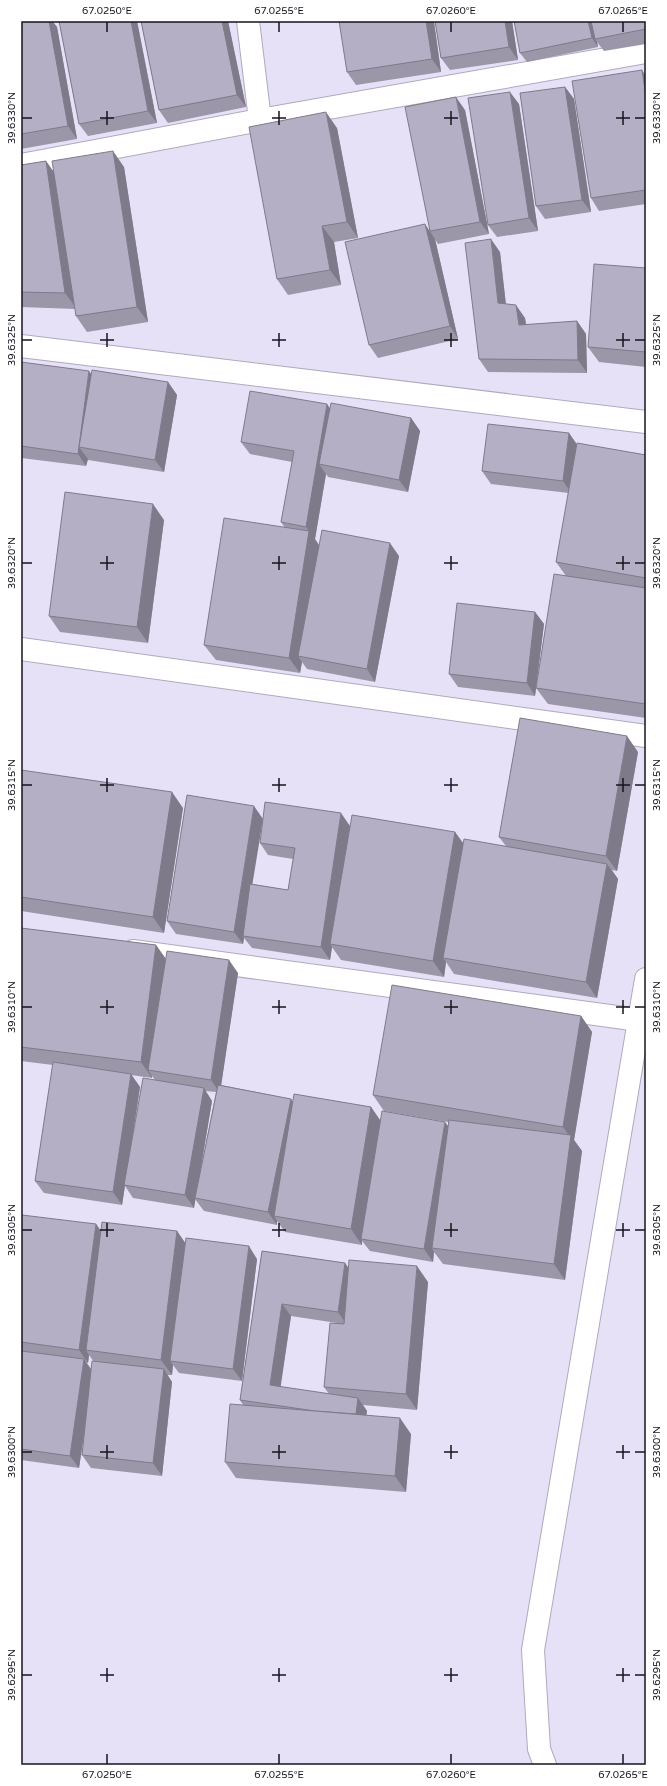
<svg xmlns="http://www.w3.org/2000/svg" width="667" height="1786" font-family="'Varela Round',sans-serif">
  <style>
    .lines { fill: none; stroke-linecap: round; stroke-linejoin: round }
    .minor-casing { stroke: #b0a9bf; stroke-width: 24 }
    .tertiary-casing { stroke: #b0a9bf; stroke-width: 24 }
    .minor { stroke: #fff; stroke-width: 22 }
    .tertiary { stroke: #fff; stroke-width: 22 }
    .wall { fill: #9c96a9; fill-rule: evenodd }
    .shaded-wall { fill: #7f7a8a }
    .building { fill: #b5afc5; stroke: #7f7a8a }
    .ticks { fill: none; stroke: #16141c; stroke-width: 1.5 }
    .neatline { fill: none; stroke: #16141c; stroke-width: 1.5 }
    .ticks-label { font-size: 10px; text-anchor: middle; fill: #16141c }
  </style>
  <rect width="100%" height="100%" fill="#e7e1f8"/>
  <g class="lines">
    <g class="minor-casing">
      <g id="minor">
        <polyline points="248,21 260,120"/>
        <polyline points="21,165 260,120 646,52"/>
        <polyline points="21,346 646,422"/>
        <polyline points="21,649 646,736"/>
        <polyline points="133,951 639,1020"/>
      </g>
    </g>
    <g class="tertiary-casing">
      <polyline id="tertiary" points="545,1765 539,1749 533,1650 646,979"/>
    </g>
    <use href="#minor" class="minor"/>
    <use href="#tertiary" class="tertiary"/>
  </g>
  <g class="wall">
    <polygon points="21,21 52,21 57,27 77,139 21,149"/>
    <polygon points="59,21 137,21 157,123 88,136 79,124"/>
    <polygon points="141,21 228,21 246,107 168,123 159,110"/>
    <polygon points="435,21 512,21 518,60 450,70 441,58"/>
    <polygon points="646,21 646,44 604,51 597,42 598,47 527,62 520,53"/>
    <polygon points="434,22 441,72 356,85 347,72"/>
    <polygon points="646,76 646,204 599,211 591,198"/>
    <polygon points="565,87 574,99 591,212 545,219 536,206"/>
    <polygon points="519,104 538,231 497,237 488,225"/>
    <polygon points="465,110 489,234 438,244 435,239 458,339 378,358 369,345 429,230"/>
    <polygon points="337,128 358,238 334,242 341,285 288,295 277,279"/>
    <polygon points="46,161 53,171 124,167 148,322 87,332 76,316 75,309 21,307 21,165"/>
    <polygon points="500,252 506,304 525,318 526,325 577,321 586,334 587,373 488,372 479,359"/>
    <polygon points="646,268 646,367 599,362 588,347"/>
    <polygon points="21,362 91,375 168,382 177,395 164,472 88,460 88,459 86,466 21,458"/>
    <polygon points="411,418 420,431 408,492 328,477 326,474 315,539 319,545 399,556 375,682 307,669 302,662 300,673 216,660 204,645 285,528 281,522 292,462 250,454 241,442"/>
    <polygon points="569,433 577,445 646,455 646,718 548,704 536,688 566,576 556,562 569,493 491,484 482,471"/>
    <polygon points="164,520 148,643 60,632 49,616"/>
    <polygon points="535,612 544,624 535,696 458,687 449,674"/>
    <polygon points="638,752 617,871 612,870 618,879 597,998 454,974 446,962 444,977 341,960 332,947 330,960 252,948 244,938 243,944 176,934 167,921 253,884 288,890 293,859 268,855 260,843 350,826 455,832 463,844 506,846 499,837"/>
    <polygon points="21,773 183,808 164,933 21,911"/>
    <path d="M 21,928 L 156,945 L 166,959 L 238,973 L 221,1085 L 291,1099 L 293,1102 L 371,1107 L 380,1120 L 448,1126 L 448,1122 L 384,1111 L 373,1095 L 581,1016 L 592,1032 L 574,1140 L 582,1151 L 565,1280 L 443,1264 L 434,1252 L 433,1262 L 370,1251 L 362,1241 L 362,1245 L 285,1232 L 277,1221 L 277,1225 L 204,1211 L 195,1199 L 194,1208 L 133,1198 L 125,1186 L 122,1205 L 44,1193 L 35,1181 L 53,1065 L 21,1061 ZM 131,1075 L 152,1078 L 152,1076 L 155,1080 L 130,1155 L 140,1087 ZM 205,1091 L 216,1092 L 200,1174 L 212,1101 Z"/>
    <path d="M 21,1218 L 96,1224 L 101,1231 L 177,1231 L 185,1243 L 257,1259 L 242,1381 L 179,1373 L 173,1365 L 172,1375 L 167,1375 L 172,1382 L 162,1476 L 91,1468 L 82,1455 L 84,1436 L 79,1468 L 21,1460 ZM 89,1355 L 94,1362 L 91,1370 L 86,1362 L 88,1363 Z"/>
    <path d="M 262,1251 L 345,1263 L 348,1268 L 428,1282 L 417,1410 L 363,1405 L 367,1411 L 366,1415 L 411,1434 L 406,1492 L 236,1478 L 225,1462 L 243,1405 L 240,1400 ZM 291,1316 L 337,1323 L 324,1387 L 329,1394 L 280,1387 Z"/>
  </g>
  <g class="shaded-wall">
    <polygon points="49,21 52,21 57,27 77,139 68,126"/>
    <polygon points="131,21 137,21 157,123 148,111"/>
    <polygon points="222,21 228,21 246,107 237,95"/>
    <polygon points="426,21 433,21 434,22 441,72 432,59"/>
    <polygon points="505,21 512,21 518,60 509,47"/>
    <polygon points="588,21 593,21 595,39 597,42 598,47 592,38"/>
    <polygon points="642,70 646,76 646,97"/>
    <polygon points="565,87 574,99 591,212 582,200"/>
    <polygon points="510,92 519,104 538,231 529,218"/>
    <polygon points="456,97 465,110 489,234 480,222"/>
    <polygon points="326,112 337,128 358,238 347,222"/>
    <polygon points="113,151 124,167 148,322 137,307"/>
    <polygon points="46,161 57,177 77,309 65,293"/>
    <polygon points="425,224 435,239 458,339 450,326"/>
    <polygon points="322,226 334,242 341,285 330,270"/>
    <polygon points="491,239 500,252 507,316 498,303"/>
    <polygon points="516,305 525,318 528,338 519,325"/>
    <polygon points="577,321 586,334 587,373 578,360"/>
    <polygon points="89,371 98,384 79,447 88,459 86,466 78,454"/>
    <polygon points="168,382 177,395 164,472 155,460"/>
    <polygon points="327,404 336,417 319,464 326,474 315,539 320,547 298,656 302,662 300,673 289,658 309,531 306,527"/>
    <polygon points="411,418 420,431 408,492 399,480"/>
    <polygon points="569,433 578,446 572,494 563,481"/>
    <polygon points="153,504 164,520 148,643 137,627"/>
    <polygon points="390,543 399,556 375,682 367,669"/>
    <polygon points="535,612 544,624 535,696 527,683"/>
    <polygon points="627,736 638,752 617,871 606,856"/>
    <polygon points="172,792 183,808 164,933 153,917"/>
    <polygon points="254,806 263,819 244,936 243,936 244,938 243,944 234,932"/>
    <polygon points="341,813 350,826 330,944 332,947 330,960 321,947"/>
    <polygon points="455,832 466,847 443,958 446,962 444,977 433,961"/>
    <polygon points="607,864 618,879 597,998 586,982"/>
    <polygon points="156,945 167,961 148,1070 152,1076 152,1078 141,1062"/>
    <polygon points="229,960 238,973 220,1093 211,1080"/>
    <polygon points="581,1016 592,1032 574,1140 582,1151 565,1280 554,1264 570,1137 563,1127"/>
    <polygon points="131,1074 140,1087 122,1205 113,1192"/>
    <polygon points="204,1088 212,1101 194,1208 185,1195"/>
    <polygon points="291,1099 299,1112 274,1216 277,1221 277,1225 268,1212"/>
    <polygon points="371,1107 382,1123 361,1239 362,1241 362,1245 351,1229"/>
    <polygon points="445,1122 454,1134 432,1248 434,1252 433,1262 424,1249"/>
    <polygon points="96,1224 105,1237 86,1350 89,1355 88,1363 79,1350"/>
    <polygon points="177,1231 188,1247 170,1361 173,1365 172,1375 161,1360"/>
    <polygon points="249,1246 257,1259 242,1381 233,1369"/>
    <polygon points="345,1263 354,1276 347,1325 338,1312"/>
    <polygon points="417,1266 428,1282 417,1410 406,1394"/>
    <polygon points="282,1304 291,1316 279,1398 270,1385"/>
    <polygon points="84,1359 93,1372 79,1468 70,1456"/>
    <polygon points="164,1369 172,1382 162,1476 153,1463"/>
    <polygon points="358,1398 367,1411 364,1429 355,1417"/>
    <polygon points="400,1418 411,1434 406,1492 395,1476"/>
  </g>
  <g class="building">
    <polygon points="21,21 49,21 68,126 21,134"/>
    <polygon points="59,21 131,21 148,111 79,124"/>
    <polygon points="141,21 222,21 237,95 159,110"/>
    <polygon points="339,21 426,21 432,59 347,72"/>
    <polygon points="435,21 505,21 509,47 441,58"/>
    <polygon points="514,21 588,21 592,38 520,53"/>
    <polygon points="591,21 646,21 646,29 595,39"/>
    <polygon points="642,70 646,97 646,190 591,198 572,81"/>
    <polygon points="565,87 582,200 536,206 520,93"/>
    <polygon points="510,92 529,218 488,225 468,98"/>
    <polygon points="456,97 480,222 430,231 405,107"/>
    <polygon points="326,112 347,222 322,226 330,270 277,279 249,127"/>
    <polygon points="113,151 137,307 76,316 52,161"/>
    <polygon points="46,161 65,293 21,292 21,165"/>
    <polygon points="425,224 450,326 369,345 345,242"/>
    <polygon points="491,239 498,303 516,305 519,325 577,321 578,360 479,359 465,243"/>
    <polygon points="594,264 646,268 646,352 588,347"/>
    <polygon points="21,362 89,371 78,454 21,446"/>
    <polygon points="92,370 168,382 155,460 79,447"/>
    <polygon points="250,391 327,404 306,527 281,522 294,451 241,442"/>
    <polygon points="331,403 411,418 399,480 319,464"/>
    <polygon points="488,424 569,433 563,481 482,471"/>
    <polygon points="577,443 646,455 646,578 556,562"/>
    <polygon points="65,492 153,504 137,627 49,616"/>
    <polygon points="224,518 309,531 289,658 204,645"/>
    <polygon points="322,530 390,543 367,669 298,656"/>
    <polygon points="554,574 646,588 646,704 536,688"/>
    <polygon points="457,603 535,612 527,683 449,674"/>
    <polygon points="520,718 627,736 606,856 499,837"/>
    <polygon points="21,770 172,792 153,917 21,897"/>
    <polygon points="187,795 254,806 234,932 167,921"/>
    <polygon points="265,802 341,813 321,947 243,936 250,884 288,890 295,848 260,843"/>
    <polygon points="352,815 455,832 433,961 330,944"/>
    <polygon points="464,839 607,864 586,982 443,958"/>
    <polygon points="21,928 156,945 141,1062 21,1047"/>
    <polygon points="167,951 229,960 211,1080 148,1070"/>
    <polygon points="392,985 581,1016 563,1127 373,1095"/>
    <polygon points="53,1062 131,1074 113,1192 35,1181"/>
    <polygon points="143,1078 204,1088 185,1195 124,1185"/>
    <polygon points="218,1085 291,1099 268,1212 195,1198"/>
    <polygon points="294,1094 371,1107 351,1229 274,1216"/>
    <polygon points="382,1111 445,1122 424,1249 361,1239"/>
    <polygon points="449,1120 571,1135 554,1264 432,1248"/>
    <polygon points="22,1215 96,1224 79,1350 21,1342 21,1218"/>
    <polygon points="102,1222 177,1231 161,1360 86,1350"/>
    <polygon points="186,1238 249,1246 233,1369 170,1361"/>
    <polygon points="262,1251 345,1263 338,1312 282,1304 270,1385 358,1398 356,1414 315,1411 240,1400"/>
    <polygon points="349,1260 417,1266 406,1394 324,1387 330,1323 344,1324"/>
    <polygon points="21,1351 84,1359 70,1456 21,1449"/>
    <polygon points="92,1361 164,1369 153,1463 82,1455"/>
    <polygon points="230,1404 400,1418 395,1476 225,1462"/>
  </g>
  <path class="ticks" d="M 107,22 L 107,32M 279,22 L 279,32M 451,22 L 451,32M 623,22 L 623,32M 107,111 L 107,125M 279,111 L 279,125M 451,111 L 451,125M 623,111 L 623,125M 22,118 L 32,118M 100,118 L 114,118M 272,118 L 286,118M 444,118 L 458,118M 616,118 L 630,118M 635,118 L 645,118M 107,333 L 107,347M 279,333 L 279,347M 451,333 L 451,347M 623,333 L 623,347M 22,340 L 32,340M 100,340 L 114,340M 272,340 L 286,340M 444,340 L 458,340M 616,340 L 630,340M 635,340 L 645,340M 107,556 L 107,570M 279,556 L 279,570M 451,556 L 451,570M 623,556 L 623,570M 22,563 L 32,563M 100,563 L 114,563M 272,563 L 286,563M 444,563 L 458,563M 616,563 L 630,563M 635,563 L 645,563M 107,778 L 107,792M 279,778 L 279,792M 451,778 L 451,792M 623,778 L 623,792M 22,785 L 32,785M 100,785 L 114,785M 272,785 L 286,785M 444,785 L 458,785M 616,785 L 630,785M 635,785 L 645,785M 107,1000 L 107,1014M 279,1000 L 279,1014M 451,1000 L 451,1014M 623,1000 L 623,1014M 22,1007 L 32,1007M 100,1007 L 114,1007M 272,1007 L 286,1007M 444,1007 L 458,1007M 616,1007 L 630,1007M 635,1007 L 645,1007M 107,1223 L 107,1237M 279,1223 L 279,1237M 451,1223 L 451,1237M 623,1223 L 623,1237M 22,1230 L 32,1230M 100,1230 L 114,1230M 272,1230 L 286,1230M 444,1230 L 458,1230M 616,1230 L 630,1230M 635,1230 L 645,1230M 107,1445 L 107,1459M 279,1445 L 279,1459M 451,1445 L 451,1459M 623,1445 L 623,1459M 22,1452 L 32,1452M 100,1452 L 114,1452M 272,1452 L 286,1452M 444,1452 L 458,1452M 616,1452 L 630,1452M 635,1452 L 645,1452M 107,1668 L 107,1682M 279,1668 L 279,1682M 451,1668 L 451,1682M 623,1668 L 623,1682M 22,1675 L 32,1675M 100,1675 L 114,1675M 272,1675 L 286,1675M 444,1675 L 458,1675M 616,1675 L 630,1675M 635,1675 L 645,1675M 107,1754 L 107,1764M 279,1754 L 279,1764M 451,1754 L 451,1764M 623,1754 L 623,1764"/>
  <rect width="667" height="1786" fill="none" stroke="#ffffff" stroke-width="44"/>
  <rect x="22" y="22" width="623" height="1742" class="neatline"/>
  <g class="ticks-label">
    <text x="107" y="14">67.0250°E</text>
    <text x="279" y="14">67.0255°E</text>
    <text x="451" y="14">67.0260°E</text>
    <text x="623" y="14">67.0265°E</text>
    <text transform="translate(11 118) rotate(-90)" y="4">39.6330°N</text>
    <text transform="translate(656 118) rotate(-90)" y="4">39.6330°N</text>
    <text transform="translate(11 340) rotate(-90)" y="4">39.6325°N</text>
    <text transform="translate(656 340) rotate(-90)" y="4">39.6325°N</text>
    <text transform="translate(11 563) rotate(-90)" y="4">39.6320°N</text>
    <text transform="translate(656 563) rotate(-90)" y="4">39.6320°N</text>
    <text transform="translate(11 785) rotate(-90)" y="4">39.6315°N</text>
    <text transform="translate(656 785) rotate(-90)" y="4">39.6315°N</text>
    <text transform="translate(11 1007) rotate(-90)" y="4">39.6310°N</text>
    <text transform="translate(656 1007) rotate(-90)" y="4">39.6310°N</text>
    <text transform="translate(11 1230) rotate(-90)" y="4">39.6305°N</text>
    <text transform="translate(656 1230) rotate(-90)" y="4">39.6305°N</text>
    <text transform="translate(11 1452) rotate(-90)" y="4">39.6300°N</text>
    <text transform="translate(656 1452) rotate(-90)" y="4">39.6300°N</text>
    <text transform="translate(11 1675) rotate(-90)" y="4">39.6295°N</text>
    <text transform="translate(656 1675) rotate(-90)" y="4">39.6295°N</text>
    <text x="107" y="1778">67.0250°E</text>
    <text x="279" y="1778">67.0255°E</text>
    <text x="451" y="1778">67.0260°E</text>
    <text x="623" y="1778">67.0265°E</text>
  </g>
</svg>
